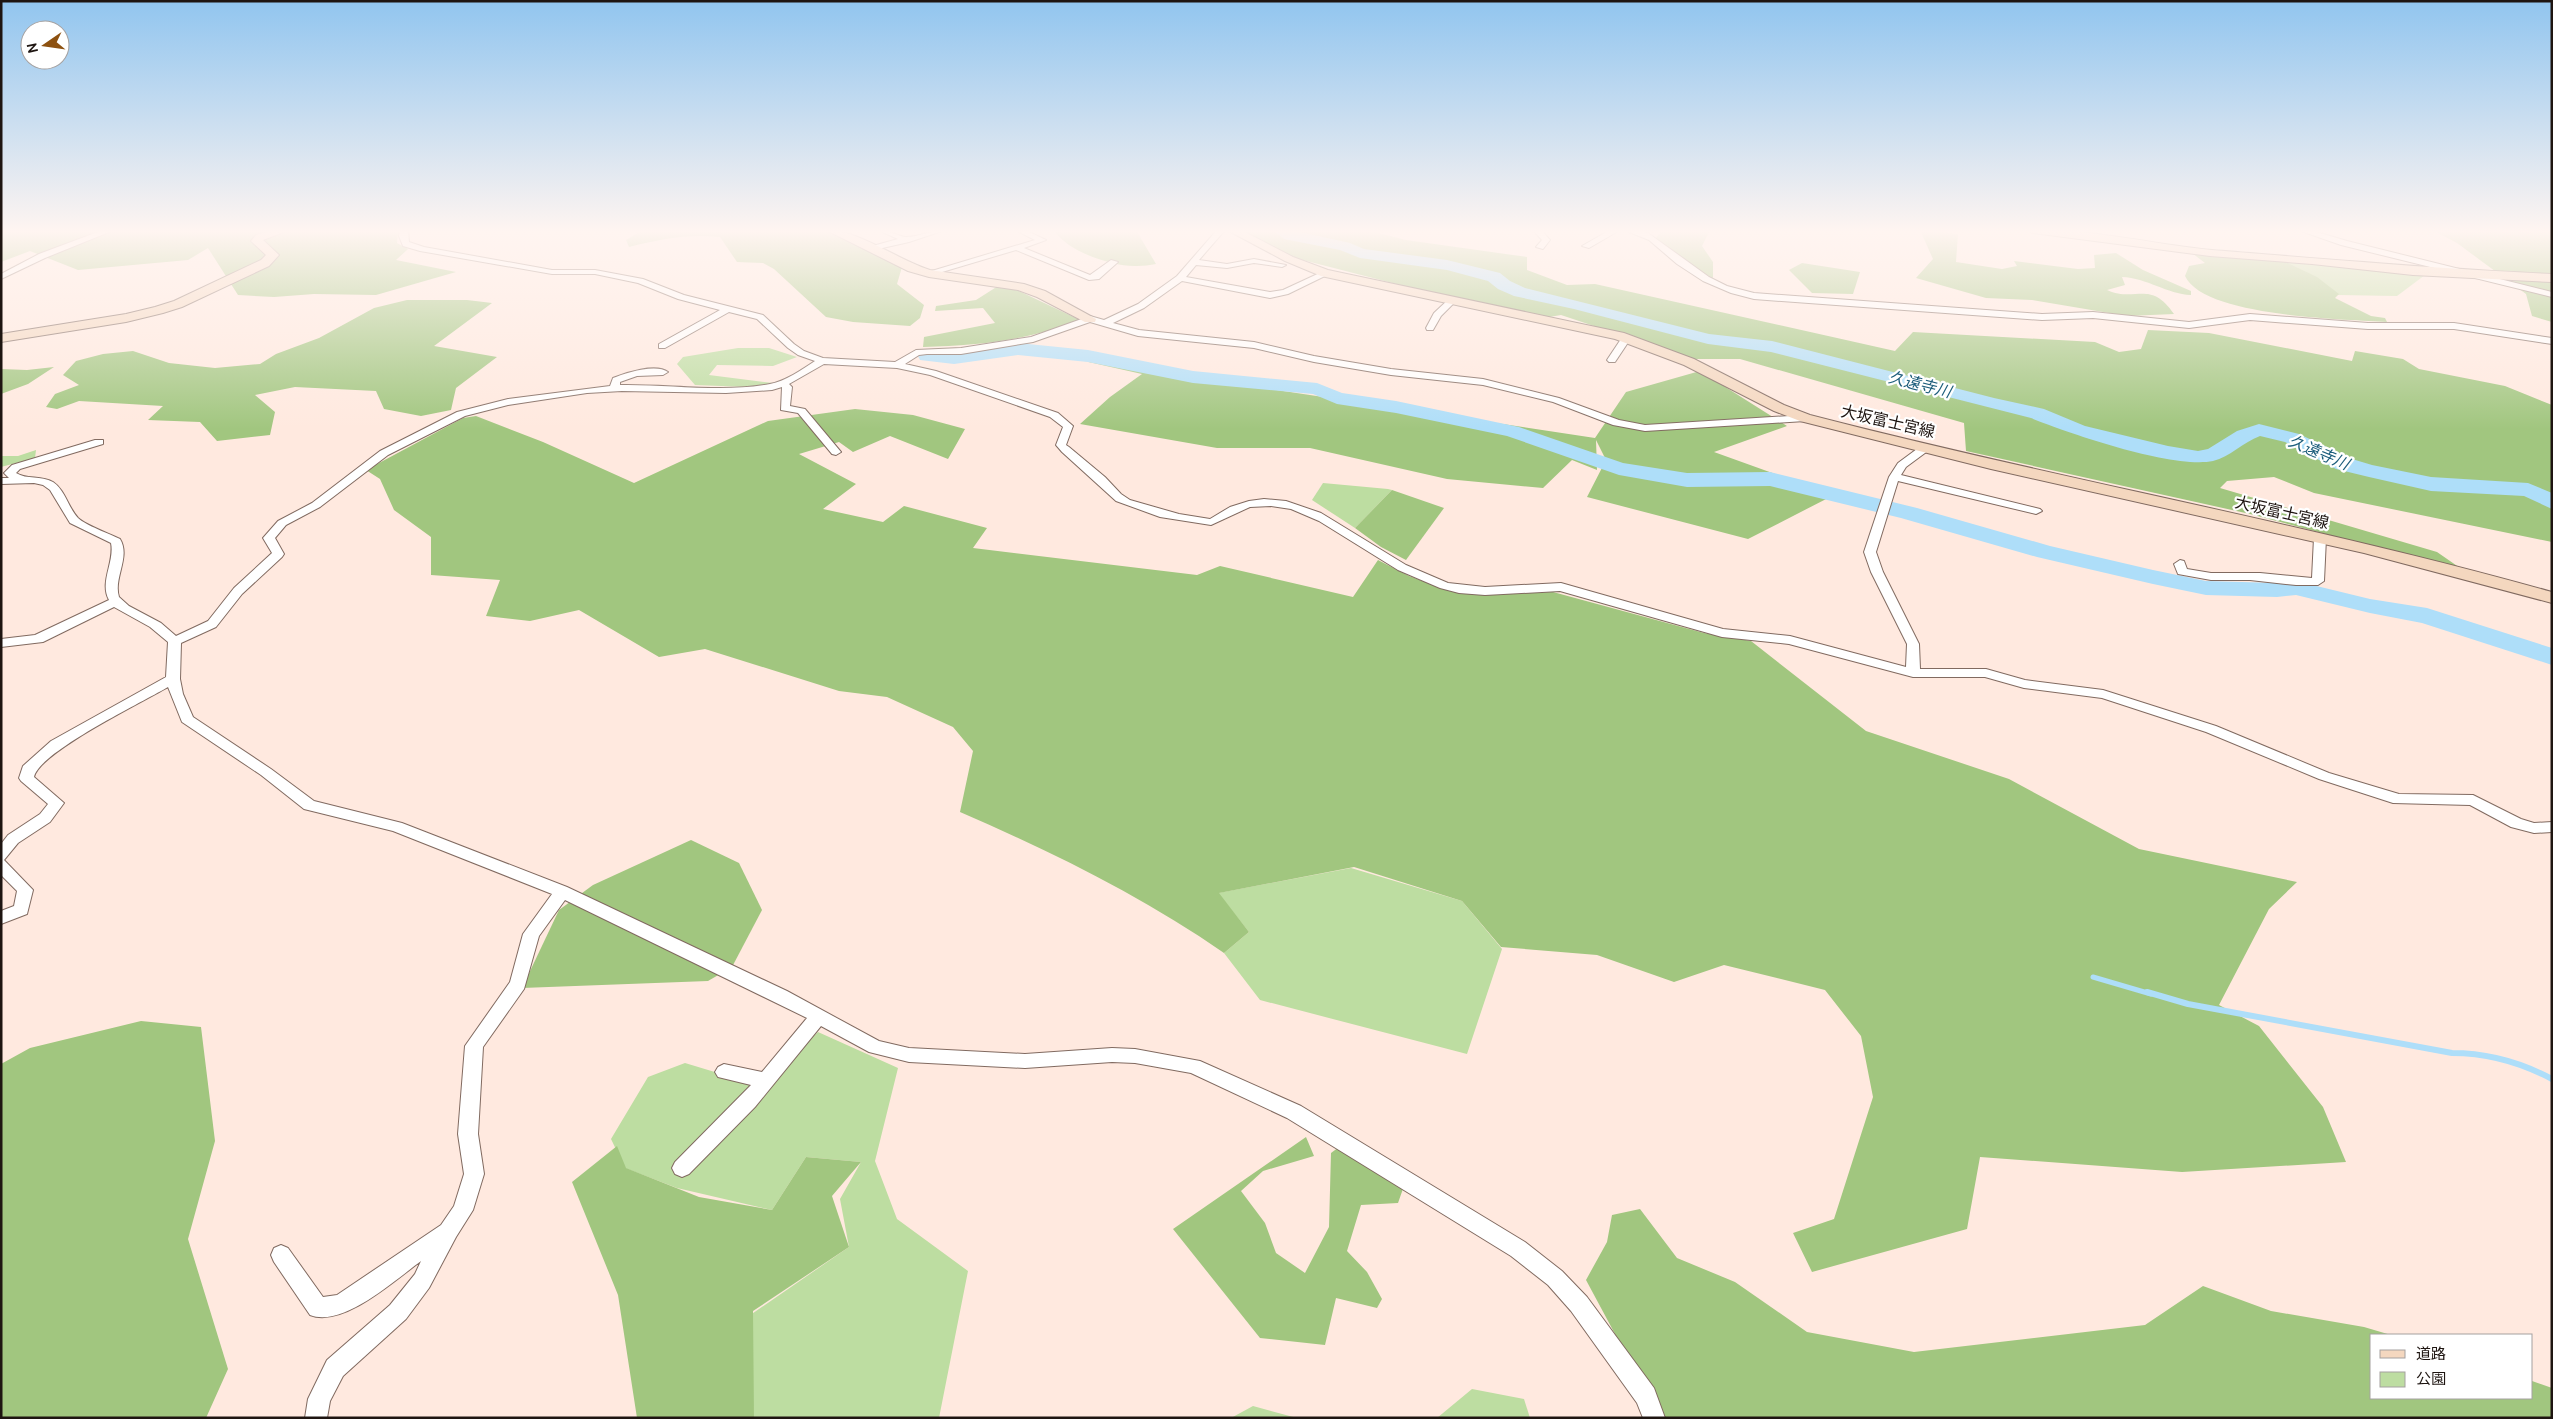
<svg xmlns="http://www.w3.org/2000/svg" width="2553" height="1419" font-family="Cabin,'Noto Sans JP',sans-serif">
  <style>
    .green { fill: #bddda1 }
    .forest { fill: #a1c67f }
    .lines { fill: none; stroke-linecap: round; stroke-linejoin: round }
    .stream-far1 { stroke: #aedef9; stroke-width: 5 }
    .stream { stroke: #aedef9; stroke-width: 6 }
    .river { fill: #aedef9; fill-rule: evenodd }
    .street-casing { stroke: #816a60; stroke-width: 2 }
    .secondary-casing { stroke: #816a60; stroke-width: 2 }
    .street { fill: #fff; fill-rule: evenodd }
    .secondary { fill: #f4d7bf; fill-rule: evenodd }
    .labels { text-anchor: middle; stroke-width: 4.5; stroke-linejoin: round; paint-order: stroke }
    .far-water-label { font-size: 16px; font-style: italic; fill: #1c5d7b; stroke: #fff }
    .far-street-label { font-size: 16px; fill: #1e1511; stroke: #fff }
  </style>
  <rect width="100%" height="100%" fill="#ffe9df"/>
  <g class="green">
    <polygon points="2281,260 2425,275 2397,296 2338,295"/>
    <polygon points="738,348 769,348 797,357 773,366 717,365 709,375 773,383 747,387 695,385 677,364 683,357"/>
    <polygon points="36,450 35,458 1,467 1,456 18,456"/>
    <polygon points="1323,483 1388,489 1392,490 1355,528 1312,500"/>
    <polygon points="1351,868 1462,901 1502,949 1467,1054 1260,1000 1224,953 1249,932 1218,893"/>
    <polygon points="818,1032 898,1068 875,1161 897,1219 968,1271 939,1418 754,1418 746,1318 849,1247 840,1199 861,1162 806,1157 772,1210 677,1188 625,1168 611,1139 648,1077 685,1063 761,1086"/>
    <polygon points="1472,1389 1524,1399 1530,1418 1437,1418"/>
    <polygon points="1253,1406 1297,1418 1231,1418"/>
  </g>
  <g class="forest">
    <polygon points="1,230 398,230 397,243 408,249 396,260 456,272 376,295 314,294 274,297 238,295 208,248 188,260 78,270 30,251 1,262"/>
    <path d="M 643,230 L 762,232 L 827,230 L 848,242 L 902,267 L 897,284 L 924,305 L 920,318 L 910,326 L 853,322 L 826,317 L 774,269 L 763,263 L 737,262 L 720,237 C 686,234 662,239 629,247 L 626,240 Z"/>
    <path d="M 1054,230 L 1136,230 L 1156,264 C 1150,265 1143,266 1137,266 C 1113,267 1066,251 1054,230 Z"/>
    <polygon points="1241,230 1367,230 1406,240 1527,257 1527,270 1567,285 1595,284 1895,351 1913,332 2095,342 2119,352 2141,349 2148,330 2209,333 2352,361 2355,351 2403,359 2419,369 2505,386 2552,405 2552,542 2314,493 2274,477 2227,481 2220,488 2437,552 2463,570 2250,514 1966,451 1964,423 1740,359 1693,359 1561,315 1549,317 1408,287 1291,257"/>
    <polygon points="1663,230 1710,230 1702,246 1713,262 1713,278 1681,262 1655,239"/>
    <path d="M 1920,230 L 1958,234 L 1956,262 L 2002,269 L 2017,266 L 2014,261 L 2078,269 L 2095,268 L 2094,255 L 2116,253 L 2143,270 L 2191,291 L 2191,295 C 2167,294 2147,278 2122,277 L 2125,285 L 2107,290 C 2136,303 2150,279 2174,314 L 2127,316 L 2032,300 L 1986,298 L 1916,278 L 1933,259 Z"/>
    <polygon points="2437,230 2552,230 2552,322 2532,316 2526,294 2457,243 2440,234"/>
    <path d="M 2192,253 L 2281,260 L 2317,277 L 2339,294 L 2335,298 L 2371,316 L 2385,318 L 2387,322 C 2344,319 2204,317 2185,276 L 2189,266 L 2205,263 Z"/>
    <polygon points="1802,263 1860,272 1853,294 1812,293 1789,270"/>
    <path d="M 998,286 L 1019,291 L 1080,320 C 1025,341 981,345 923,347 L 924,337 L 995,323 L 983,308 L 935,311 L 936,306 L 976,300 Z"/>
    <polygon points="407,300 467,300 492,303 434,346 497,357 456,388 451,410 421,416 384,409 376,391 295,387 255,395 275,412 270,435 217,441 200,422 148,420 163,406 79,401 57,409 46,407 55,394 79,385 63,375 76,361 103,354 133,351 169,363 215,368 260,364 276,354 319,338 374,308"/>
    <polygon points="1084,361 1595,438 1626,392 1700,371 1787,426 1714,452 1834,495 1748,539 1587,497 1606,460 1596,440 1597,470 1572,460 1543,488 1447,479 1310,448 1217,448 1080,424 1110,397 1142,374"/>
    <polygon points="54,367 28,384 1,394 1,369 27,370"/>
    <path d="M 855,409 L 913,415 L 965,429 L 948,459 L 890,436 L 853,452 L 839,442 L 799,454 L 856,484 L 823,509 L 883,522 L 904,506 L 987,528 L 973,548 L 1197,575 L 1220,566 L 1353,597 L 1378,560 L 1409,576 L 1441,588 L 1475,595 L 1553,592 L 1704,633 L 1751,641 L 1866,731 L 2009,779 L 2139,849 L 2297,882 L 2269,909 L 2219,1005 L 2259,1026 L 2323,1107 L 2346,1162 L 2182,1172 L 1980,1157 L 1967,1229 L 1812,1272 L 1793,1233 L 1834,1219 L 1873,1097 L 1861,1036 L 1825,990 L 1724,965 L 1674,982 L 1597,955 L 1501,947 L 1462,901 L 1354,867 L 1219,893 L 1249,932 L 1224,953 C 1142,896 1052,852 960,812 L 973,751 L 953,727 L 887,697 L 839,691 L 705,649 L 659,657 L 579,610 L 530,621 L 486,616 L 500,580 L 431,575 L 431,537 L 394,510 L 380,479 L 366,470 L 463,418 L 476,416 L 543,442 L 634,483 L 768,421 Z"/>
    <polygon points="1392,490 1444,508 1406,560 1381,547 1355,528"/>
    <polygon points="691,840 739,863 762,910 732,967 708,981 522,988 559,910 593,885"/>
    <polygon points="141,1021 201,1027 215,1141 188,1239 228,1369 206,1418 1,1418 1,1064 30,1048"/>
    <polygon points="1306,1137 1314,1156 1263,1171 1241,1191 1265,1223 1276,1253 1305,1273 1329,1227 1331,1153 1339,1147 1405,1183 1398,1203 1361,1205 1347,1251 1367,1272 1382,1299 1377,1308 1336,1298 1325,1345 1260,1338 1173,1229"/>
    <polygon points="617,1146 626,1168 699,1197 772,1210 806,1157 861,1162 832,1196 849,1247 753,1311 754,1418 637,1418 618,1295 572,1182"/>
    <polygon points="1640,1209 1677,1258 1735,1282 1807,1332 1914,1352 2145,1325 2203,1286 2271,1311 2364,1327 2391,1335 2372,1335 2372,1398 2532,1398 2532,1381 2552,1388 2552,1418 1650,1418 1615,1334 1586,1280 1607,1242 1612,1215"/>
  </g>
  <g class="lines">
    <polyline class="stream-far1" points="2093,977 2151,994"/>
    <path class="stream" d="M 2147,992 L 2188,1004 L 2452,1053 C 2488,1053 2520,1062 2552,1079"/>
    <g class="river">
      <path d="M 1273,230 L 1291,230 L 1350,243 L 1364,249 L 1447,260 L 1500,273 L 1510,281 L 1525,288 L 1709,334 L 1772,341 L 1994,398 L 2044,409 L 2085,426 L 2168,446 L 2198,451 L 2208,449 L 2237,431 L 2259,424 L 2299,434 L 2352,459 L 2372,465 L 2431,477 L 2528,483 L 2552,493 L 2552,509 L 2524,496 L 2431,491 L 2369,477 L 2336,469 L 2285,442 L 2260,436 C 2243,442 2230,457 2213,461 C 2173,469 2071,434 2031,418 L 1771,352 L 1708,344 L 1574,309 L 1514,296 L 1498,289 L 1488,281 L 1447,270 L 1360,258 L 1340,250 L 1284,239 Z"/>
      <polygon points="1018,343 1088,350 1193,371 1317,383 1342,393 1396,401 1519,427 1623,463 1687,473 1770,472 1917,508 2050,546 2153,570 2206,581 2277,583 2296,581 2370,599 2427,608 2552,648 2552,665 2422,623 2370,613 2296,595 2277,597 2206,595 2153,584 2037,557 1901,518 1770,486 1687,487 1619,475 1507,436 1396,413 1337,404 1313,394 1193,383 1088,362 1018,355 954,364 920,360 918,356 920,352 954,352"/>
    </g>
    <g class="street-casing">
      <g id="street">
        <polygon points="103,230 114,230 45,258 1,279 1,274 39,254"/>
        <path d="M 400,230 L 408,230 L 409,242 L 424,247 L 552,270 L 595,270 L 643,279 L 684,295 L 763,315 L 794,344 L 804,351 L 823,358 L 895,362 L 916,350 L 961,348 L 1031,337 L 1090,316 L 1104,320 L 1138,304 L 1177,276 L 1217,230 L 1225,230 L 1199,260 L 1227,264 L 1254,259 L 1286,265 L 1282,267 L 1254,263 L 1227,268 L 1196,265 L 1186,277 L 1270,292 L 1283,290 L 1324,271 L 1331,273 L 1288,294 L 1270,298 L 1182,281 L 1144,308 L 1113,323 L 1139,330 L 1254,342 L 1314,356 L 1391,369 L 1483,379 L 1559,398 L 1619,420 L 1645,425 L 1805,415 L 1810,418 L 1805,421 L 1645,431 L 1613,425 L 1553,402 L 1483,385 L 1391,375 L 1314,362 L 1254,348 L 1138,336 L 1090,322 L 1033,342 L 961,354 L 927,354 L 919,355 L 905,364 L 936,371 L 1058,413 L 1073,426 L 1066,445 L 1069,447 L 1105,477 L 1121,494 L 1130,500 L 1179,514 L 1210,519 L 1230,507 L 1249,501 L 1264,499 L 1286,501 L 1321,513 L 1406,565 L 1448,583 L 1485,587 L 1561,583 L 1723,629 L 1790,636 L 1906,667 L 1907,644 L 1871,572 L 1864,552 L 1889,477 L 1898,463 L 1921,446 L 1929,446 L 1929,450 L 1906,467 L 1901,475 L 2040,509 L 2042,511 L 2036,514 L 1898,481 L 1876,552 L 1883,572 L 1919,644 L 1920,669 L 1986,669 L 2025,680 L 2103,690 L 2216,726 L 2329,773 L 2399,794 L 2473,795 L 2521,819 L 2534,823 L 2552,822 L 2552,832 L 2534,833 L 2511,827 L 2470,805 L 2393,803 L 2319,779 L 2206,732 L 2102,698 L 2024,688 L 1985,677 L 1913,677 L 1789,644 L 1722,637 L 1560,591 L 1485,595 L 1459,593 L 1440,588 L 1398,570 L 1319,521 L 1291,509 L 1271,506 L 1250,507 L 1211,525 L 1160,517 L 1116,501 L 1062,452 L 1056,445 L 1063,427 L 1050,417 L 930,375 L 897,368 L 824,364 L 789,384 L 792,387 L 790,406 L 805,409 L 841,452 L 836,455 L 832,454 L 798,413 L 781,410 L 782,387 L 772,390 L 726,393 L 622,391 L 587,393 L 508,405 L 465,416 L 388,455 L 320,507 L 286,525 L 275,538 L 284,554 L 282,557 L 242,594 L 216,627 L 181,643 L 180,679 L 183,694 L 193,717 L 271,769 L 314,801 L 402,823 L 567,887 L 787,991 L 879,1041 L 909,1048 L 1025,1054 L 1112,1048 L 1135,1049 L 1200,1061 L 1301,1106 L 1525,1242 L 1562,1271 L 1587,1297 L 1654,1388 L 1665,1418 L 1643,1418 L 1637,1403 L 1571,1311 L 1548,1285 L 1511,1256 L 1287,1118 L 1191,1073 L 1135,1063 L 1112,1062 L 1025,1068 L 909,1062 L 869,1052 L 821,1026 L 755,1107 L 689,1174 L 682,1177 L 675,1174 L 672,1168 L 675,1162 L 751,1085 L 718,1077 L 715,1072 L 718,1067 L 724,1064 L 762,1072 L 807,1018 L 565,900 L 539,936 L 524,989 L 483,1047 L 478,1134 L 484,1174 L 473,1210 L 456,1237 L 429,1288 L 406,1319 L 343,1376 L 330,1401 L 327,1418 L 305,1418 L 308,1399 L 327,1360 L 390,1305 L 415,1274 L 421,1261 C 395,1280 343,1328 310,1315 L 274,1262 L 271,1255 L 274,1248 L 281,1245 L 288,1248 L 323,1297 L 337,1295 L 441,1225 L 454,1206 L 464,1174 L 458,1134 L 465,1046 L 510,982 L 523,934 L 552,894 L 393,831 L 304,809 L 261,775 L 182,722 L 168,687 C 143,702 39,752 34,777 L 64,803 L 50,822 L 18,843 L 4,860 L 33,890 L 27,914 L 1,924 L 1,911 L 14,906 L 17,891 L 1,875 L 1,844 L 8,835 L 40,814 L 48,804 L 21,781 L 19,778 L 23,766 L 51,741 L 166,677 L 168,642 L 150,627 L 114,607 L 43,642 L 1,647 L 1,639 L 35,635 L 109,600 C 99,582 115,562 111,543 L 70,523 L 50,490 L 43,485 L 34,483 L 1,484 L 1,478 L 9,478 L 4,473 L 12,465 L 95,440 L 103,440 L 103,444 L 20,469 L 16,473 C 27,480 41,475 53,482 C 65,490 68,507 78,518 C 85,525 110,534 120,539 C 131,557 113,578 119,597 L 129,606 L 161,623 L 176,636 L 208,621 L 234,588 L 272,553 L 263,538 L 278,521 L 312,503 L 380,451 L 457,412 L 508,399 L 610,386 L 613,378 C 625,373 656,363 668,372 L 663,375 L 637,376 L 620,382 L 620,385 C 667,384 724,393 770,384 C 786,381 801,370 815,361 L 798,355 L 788,348 L 757,319 L 729,312 L 665,348 L 659,348 L 659,344 L 720,310 L 678,299 L 638,283 L 595,274 L 552,274 L 420,251 L 403,246 L 399,236 Z"/>
        <path d="M 878,230 C 889,230 895,235 905,237 C 915,238 932,230 945,230 L 909,242 L 869,251 L 869,247 L 898,239 Z"/>
        <polygon points="1015,230 1025,230 1046,240 1024,248 1090,275 1111,260 1118,262 1099,279 1089,280 1016,250 932,275 925,273 1035,240"/>
        <polygon points="1533,230 1541,230 1550,240 1543,249 1536,247 1542,240"/>
        <polygon points="1610,230 1620,230 1589,248 1582,246"/>
        <polygon points="1624,230 1638,230 1648,233 1709,277 1727,286 1754,293 2042,314 2093,312 2189,322 2250,314 2368,323 2454,323 2552,338 2552,344 2454,329 2368,329 2250,320 2189,328 2093,318 2042,320 1754,299 1731,293 1703,281 1677,264 1649,240"/>
        <polygon points="2075,230 2086,230 2069,237 2065,235"/>
        <polygon points="2298,230 2310,230 2347,241 2552,292 2552,297 2341,245"/>
        <polygon points="1450,298 1457,300 1441,316 1433,330 1427,330 1426,328 1434,313"/>
        <polygon points="1623,336 1631,338 1615,362 1609,362 1607,360"/>
        <polygon points="2320,535 2326,538 2324,581 2318,585 2296,585 2250,580 2211,580 2178,574 2174,564 2180,560 2184,561 2187,569 2211,573 2260,573 2312,578 2314,538"/>
      </g>
    </g>
    <g class="secondary-casing">
      <g id="secondary">
        <polygon points="272,230 289,230 263,240 279,255 269,266 182,307 163,313 126,322 1,342 1,334 126,314 155,307 174,301 261,260 266,255 251,241 256,235"/>
        <path d="M 826,230 C 857,229 898,260 930,270 L 1024,284 L 1045,291 L 1096,319 L 1095,322 L 1085,322 L 1037,297 L 1018,290 L 929,277 L 908,271 Z"/>
        <path d="M 1227,230 L 1241,230 L 1293,257 L 1328,270 L 1624,333 L 1694,359 L 1784,405 L 1810,415 C 2056,479 2307,523 2552,592 L 2552,603 L 2364,553 L 1991,469 L 1800,421 L 1774,411 L 1684,365 L 1615,339 L 1321,276 L 1285,261 Z"/>
        <path d="M 2027,230 C 2089,228 2150,244 2212,250 C 2325,259 2438,269 2552,274 L 2552,282 L 2413,275 L 2312,264 L 2210,256 L 2033,233 Z"/>
      </g>
    </g>
    <use href="#street" class="street"/>
    <use href="#secondary" class="secondary"/>
  </g>
  <linearGradient id="sky" x2="0" y2="1"><stop stop-color="#91c5ef"/><stop offset="0.54" stop-color="#fff5f1"/><stop offset="1" stop-color="#fff5f1" stop-opacity="0"/></linearGradient>
  <rect width="2553" height="429" fill="url(#sky)"/>
  <g class="labels">
    <g class="far-water-label">
      <text transform="translate(1920 384) rotate(14)" y="6">久遠寺川</text>
      <text transform="translate(2319 452) rotate(23)" y="6">久遠寺川</text>
    </g>
    <g class="far-street-label">
      <text transform="translate(1888 421) rotate(13)" y="6">大坂富士宮線</text>
      <text transform="translate(2282 512) rotate(13)" y="6">大坂富士宮線</text>
    </g>
  </g>
  <rect width="2553" height="1419" fill="none" stroke="#1e1511" stroke-width="5"/>
  <rect x="2370" y="1334" width="162" height="65" fill="#ffffff" stroke="#a5a1a0"/>
  <rect x="2380" y="1350" width="25" height="8" fill="#f4d7bf" stroke="#a5a1a0"/>
  <text x="2416" y="1359" font-size="15" fill="#1e1511">道路</text>
  <rect x="2380" y="1372" width="25" height="15" fill="#bddda1" stroke="#a5a1a0"/>
  <text x="2416" y="1384" font-size="15" fill="#1e1511">公園</text>
  <g transform="translate(45 45) rotate(257)"><circle r="24" fill="#ffffff" stroke="#a5a1a0"/>
  <path d="M0-4L9 19L0 12L-9 19Z" fill="#8d5110"/>
  <text y="-8" font-size="14" font-weight="bold" text-anchor="middle" fill="#1e1511">N</text>
  </g>
</svg>
